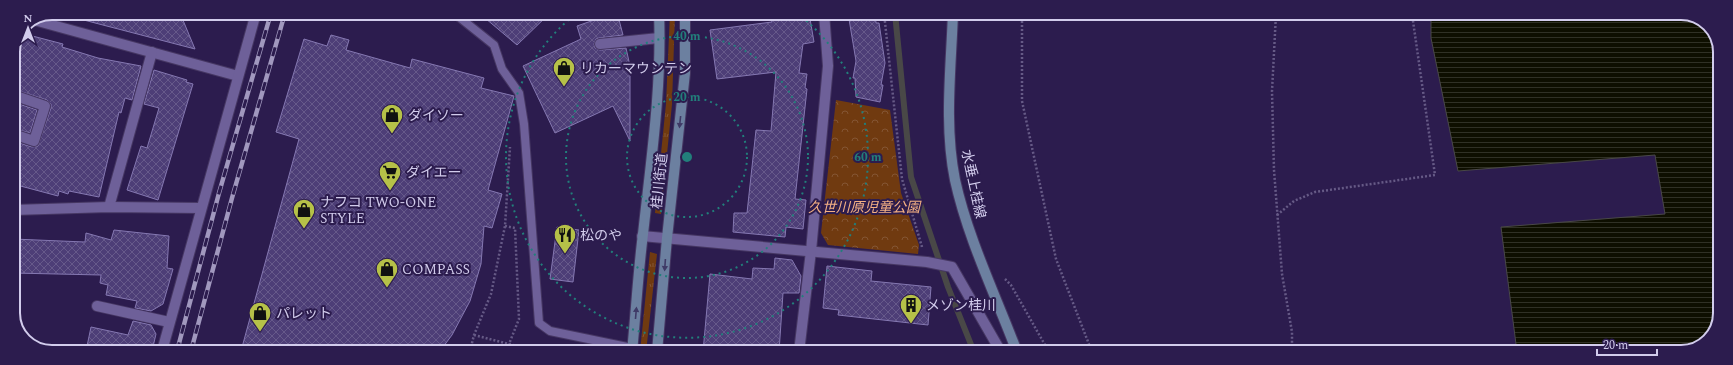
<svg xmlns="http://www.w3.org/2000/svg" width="1733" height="365" font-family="Spectral,'Noto Sans JP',serif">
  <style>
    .grass { fill: url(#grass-tufts) }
    .park { fill: url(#park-crowns) }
    .water { fill: url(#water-rules); stroke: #494847 }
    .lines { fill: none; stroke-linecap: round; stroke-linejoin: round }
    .stream { stroke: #494847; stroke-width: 6 }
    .building { fill: url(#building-cross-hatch); stroke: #8578b2 }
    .lane-casing { stroke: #463763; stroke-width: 10 }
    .street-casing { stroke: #463763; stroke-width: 12 }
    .secondary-casing { stroke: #463763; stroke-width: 12 }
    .path { stroke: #665a86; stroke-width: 2.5; stroke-dasharray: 2 2; stroke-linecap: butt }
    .lane { stroke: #6e6099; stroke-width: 8 }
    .street { stroke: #6e6099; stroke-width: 10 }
    .secondary { stroke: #6c80a0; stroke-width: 10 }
    .rail-casing { stroke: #a198be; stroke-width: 4.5 }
    .rail { stroke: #2c1c4e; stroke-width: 3; stroke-dasharray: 9; stroke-linecap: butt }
    .oneway { fill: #3f3a67 }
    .ring { fill: none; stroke: #227f7b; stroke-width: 2; stroke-dasharray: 2 4 }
    .labels { text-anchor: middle; stroke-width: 4; stroke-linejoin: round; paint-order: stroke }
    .poi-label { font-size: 14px; fill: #d2ccec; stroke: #2c1c4e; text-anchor: start }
    .street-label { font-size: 14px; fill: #d2ccec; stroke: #2c1c4e }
    .park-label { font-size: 14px; font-style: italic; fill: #f5b184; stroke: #2c1c4e }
    .rim { fill: none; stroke: #d2ccec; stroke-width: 2 }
    .centre { fill: #227f7b; stroke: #2c1c4e; stroke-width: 2 }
    .ring-label { font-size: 12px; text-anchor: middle; font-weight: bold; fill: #227f7b; stroke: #2c1c4e; stroke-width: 4; stroke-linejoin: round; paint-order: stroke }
  </style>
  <defs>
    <pattern id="grass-tufts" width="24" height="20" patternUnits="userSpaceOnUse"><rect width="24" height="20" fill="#703a10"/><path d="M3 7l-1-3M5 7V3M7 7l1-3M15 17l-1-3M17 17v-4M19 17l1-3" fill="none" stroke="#845533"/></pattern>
    <pattern id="park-crowns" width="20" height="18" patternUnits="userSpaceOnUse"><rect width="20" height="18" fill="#703a10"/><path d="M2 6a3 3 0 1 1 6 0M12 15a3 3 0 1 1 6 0" fill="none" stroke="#845533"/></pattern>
    <pattern id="water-rules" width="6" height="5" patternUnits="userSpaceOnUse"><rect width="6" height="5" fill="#0e0f00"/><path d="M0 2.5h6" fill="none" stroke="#303125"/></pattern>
    <pattern id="building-cross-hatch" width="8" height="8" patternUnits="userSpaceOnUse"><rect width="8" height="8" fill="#4d3e77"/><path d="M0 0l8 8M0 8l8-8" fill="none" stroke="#66598a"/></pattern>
  </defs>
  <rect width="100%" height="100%" fill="#2c1c4e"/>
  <g class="grass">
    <polygon points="670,13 675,13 672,104 661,214 655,213 666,104"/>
    <polygon points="650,252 657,254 646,352 640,352"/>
  </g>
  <polygon class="park" points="836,100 890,110 901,193 919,245 918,254 828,245 821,233"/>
  <polygon class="water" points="1431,14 1688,14 1710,26 1720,48 1719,320 1706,342 1681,352 1517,352 1501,227 1665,214 1655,155 1458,171 1431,38"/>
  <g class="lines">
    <polyline class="stream" points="895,13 911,177 948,287 974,352"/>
  </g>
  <g class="building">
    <polygon points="77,13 180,13 195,49 76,18"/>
    <polygon points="479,13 550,13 517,45"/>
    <polygon points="770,13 809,13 814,42 803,44 799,73 807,74 805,88 807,89 795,199 806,200 803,229 786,227 785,237 733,232 734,213 747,213 756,130 771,131 776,72 717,79 710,30 772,22"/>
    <polygon points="848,13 875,13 876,23 879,23 885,63 881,85 883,85 880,102 856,97 855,78 853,78 856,61"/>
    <polygon points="618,16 623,35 599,38 596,39 594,44 595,48 600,50 626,48 630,66 630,141 613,106 555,133 523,66 581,39 577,26 597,19"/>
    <polygon points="21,33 63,44 62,47 98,58 141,66 132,100 125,98 121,113 119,112 99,197 69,191 68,194 59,191 58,196 13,184 13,141 32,147 38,146 51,108 51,104 47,100 13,89 13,52"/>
    <polygon points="331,35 349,40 346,50 410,68 412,59 484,78 481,88 514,96 488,190 502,194 492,228 484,226 481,264 470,301 452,335 440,351 241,351 299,139 276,132 304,39 327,46"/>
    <polygon points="154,70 187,80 186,82 193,84 158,200 127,190 141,146 147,148 159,108 144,104"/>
    <polygon points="13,102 37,110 30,133 13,128"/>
    <polygon points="557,227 579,230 573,282 550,279"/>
    <polygon points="114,230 169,236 167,268 173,269 163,304 151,311 135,308 137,301 106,295 108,285 100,283 101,275 13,273 13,239 85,242 86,233 111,240"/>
    <polygon points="775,258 792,260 801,276 799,293 783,293 779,352 703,352 710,274 752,279 753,268 774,269"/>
    <polygon points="827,266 872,271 871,281 931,287 928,325 838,315 839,310 823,308"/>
    <polygon points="133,321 151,325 156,334 152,351 86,351 91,327 128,335"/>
  </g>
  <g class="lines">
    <g class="lane-casing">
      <polyline id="lane" points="454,13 494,45 502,69 519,93 524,124 539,323 550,331 632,348"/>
    </g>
    <g class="street-casing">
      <g id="street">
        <polyline points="34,20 238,76"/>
        <polyline points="600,44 659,38"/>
        <polyline points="13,95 45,106 34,141 13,134"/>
        <polyline points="109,207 152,52"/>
        <polyline points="13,210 109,207 201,208"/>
        <polyline points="642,236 927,262 952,267 1001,352"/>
        <polyline points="97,306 169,322"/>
        <polyline points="162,351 256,13"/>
        <polyline points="799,352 811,251 828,66 824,13"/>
      </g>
    </g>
    <g class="secondary-casing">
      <g id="secondary">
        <path d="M 953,13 C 951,68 944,126 955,180 C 968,239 996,296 1017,352"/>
        <path d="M 632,352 C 636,312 638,273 643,234 C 651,160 662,88 659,13"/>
        <polyline points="657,352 667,238 685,73 685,13"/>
      </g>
    </g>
    <g class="path">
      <polyline points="884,13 902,179 922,247"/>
      <polyline points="1022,13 1022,101 1056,259 1092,352"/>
      <polyline points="1276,14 1272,91 1274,170 1282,274 1292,332 1292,352"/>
      <polyline points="1277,215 1294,201 1315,192 1435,175 1412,14"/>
      <polyline points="505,226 515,228 519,319 509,344 538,351"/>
      <polyline points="1005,279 1011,285 1049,352"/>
      <polyline points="474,335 509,344"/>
      <polyline points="471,347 487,351"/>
      <polyline points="470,351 474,335 491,294 505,226 510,147"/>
    </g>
    <use href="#lane" class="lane"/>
    <use href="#street" class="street"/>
    <use href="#secondary" class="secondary"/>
    <g class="rail-casing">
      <g id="rail">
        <polyline points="177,351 219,193 271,13"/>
        <polyline points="191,351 232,198 285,13"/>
      </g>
    </g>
    <use href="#rail" class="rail"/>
  </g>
  <defs><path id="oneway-solid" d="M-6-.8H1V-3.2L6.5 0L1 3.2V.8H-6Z"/></defs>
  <g class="oneway">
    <use href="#oneway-solid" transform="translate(680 122) rotate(96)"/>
    <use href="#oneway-solid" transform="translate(665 265) rotate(94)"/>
    <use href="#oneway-solid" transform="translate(636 313) rotate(-85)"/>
  </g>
  <g class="ring">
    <circle cx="687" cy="157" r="60"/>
    <circle cx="687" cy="157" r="121"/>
    <path d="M797 13A181 181 0 1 1 577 13"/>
  </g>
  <defs>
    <g id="shop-pin" transform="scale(1.15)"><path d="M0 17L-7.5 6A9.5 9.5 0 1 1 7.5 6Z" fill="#b6c148" stroke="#2c1c4e"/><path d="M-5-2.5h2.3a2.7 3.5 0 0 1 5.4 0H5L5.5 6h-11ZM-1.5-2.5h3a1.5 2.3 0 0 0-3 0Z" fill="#111"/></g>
    <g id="supermarket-pin" transform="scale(1.15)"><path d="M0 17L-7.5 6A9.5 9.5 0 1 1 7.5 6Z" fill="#b6c148" stroke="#2c1c4e"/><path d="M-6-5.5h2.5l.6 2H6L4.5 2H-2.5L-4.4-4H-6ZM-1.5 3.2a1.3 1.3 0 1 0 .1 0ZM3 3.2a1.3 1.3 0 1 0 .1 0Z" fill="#111"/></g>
    <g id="restaurant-pin" transform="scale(1.15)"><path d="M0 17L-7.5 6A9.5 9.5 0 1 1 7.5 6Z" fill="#b6c148" stroke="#2c1c4e"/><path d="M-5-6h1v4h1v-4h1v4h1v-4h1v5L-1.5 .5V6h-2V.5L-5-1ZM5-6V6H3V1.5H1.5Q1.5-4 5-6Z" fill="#111"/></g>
    <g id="building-pin" transform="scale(1.15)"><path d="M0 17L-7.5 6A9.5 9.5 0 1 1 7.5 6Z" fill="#b6c148" stroke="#2c1c4e"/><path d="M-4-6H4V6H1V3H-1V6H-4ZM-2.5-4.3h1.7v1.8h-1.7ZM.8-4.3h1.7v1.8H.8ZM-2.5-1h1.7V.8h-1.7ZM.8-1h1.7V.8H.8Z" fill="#111"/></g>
  </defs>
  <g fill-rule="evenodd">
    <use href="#shop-pin" x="564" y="68"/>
    <use href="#shop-pin" x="392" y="115"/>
    <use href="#supermarket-pin" x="390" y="172"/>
    <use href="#shop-pin" x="304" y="210"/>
    <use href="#restaurant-pin" x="565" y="235"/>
    <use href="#shop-pin" x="387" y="269"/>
    <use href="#building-pin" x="911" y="305"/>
    <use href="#shop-pin" x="260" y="313"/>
  </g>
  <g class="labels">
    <g class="poi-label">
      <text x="580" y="73">リカーマウンテン</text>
      <text x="408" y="120">ダイソー</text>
      <text x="406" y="177">ダイエー</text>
      <text x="320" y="207">ナフコ TWO-ONE<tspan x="320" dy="16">STYLE</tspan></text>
      <text x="580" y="240">松のや</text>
      <text x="402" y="274">COMPASS</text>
      <text x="926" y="310">メゾン桂川</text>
      <text x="276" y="318">パレット</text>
    </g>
    <g class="street-label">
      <text transform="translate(659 181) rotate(-84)" y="5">桂川街道</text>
      <text transform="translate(974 184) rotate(78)" y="5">水垂上桂線</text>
    </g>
    <g class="park-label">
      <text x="864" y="212">久世川原児童公園</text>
    </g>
  </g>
  <path d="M0 0H1733V365H0ZM52 20H1681A32 32 0 0 1 1713 52V313A32 32 0 0 1 1681 345H52A32 32 0 0 1 20 313V52A32 32 0 0 1 52 20Z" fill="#2c1c4e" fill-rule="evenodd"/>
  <path class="rim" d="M52 20H1681A32 32 0 0 1 1713 52V313A32 32 0 0 1 1681 345H52A32 32 0 0 1 20 313V52A32 32 0 0 1 52 20Z"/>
  <circle cx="687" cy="157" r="6" class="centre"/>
  <g class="ring-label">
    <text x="687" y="40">40 m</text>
    <text x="687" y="101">20 m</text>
    <text x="868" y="161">60 m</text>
  </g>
  <g transform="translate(28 28)" stroke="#2c1c4e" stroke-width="3" paint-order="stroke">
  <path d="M0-3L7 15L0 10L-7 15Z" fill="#d2ccec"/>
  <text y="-6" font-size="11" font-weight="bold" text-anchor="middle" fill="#d2ccec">N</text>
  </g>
  <path d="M1597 349v6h60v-6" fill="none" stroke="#d2ccec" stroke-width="2"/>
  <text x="1603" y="349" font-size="12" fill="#d2ccec" stroke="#2c1c4e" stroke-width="3" paint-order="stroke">20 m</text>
</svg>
